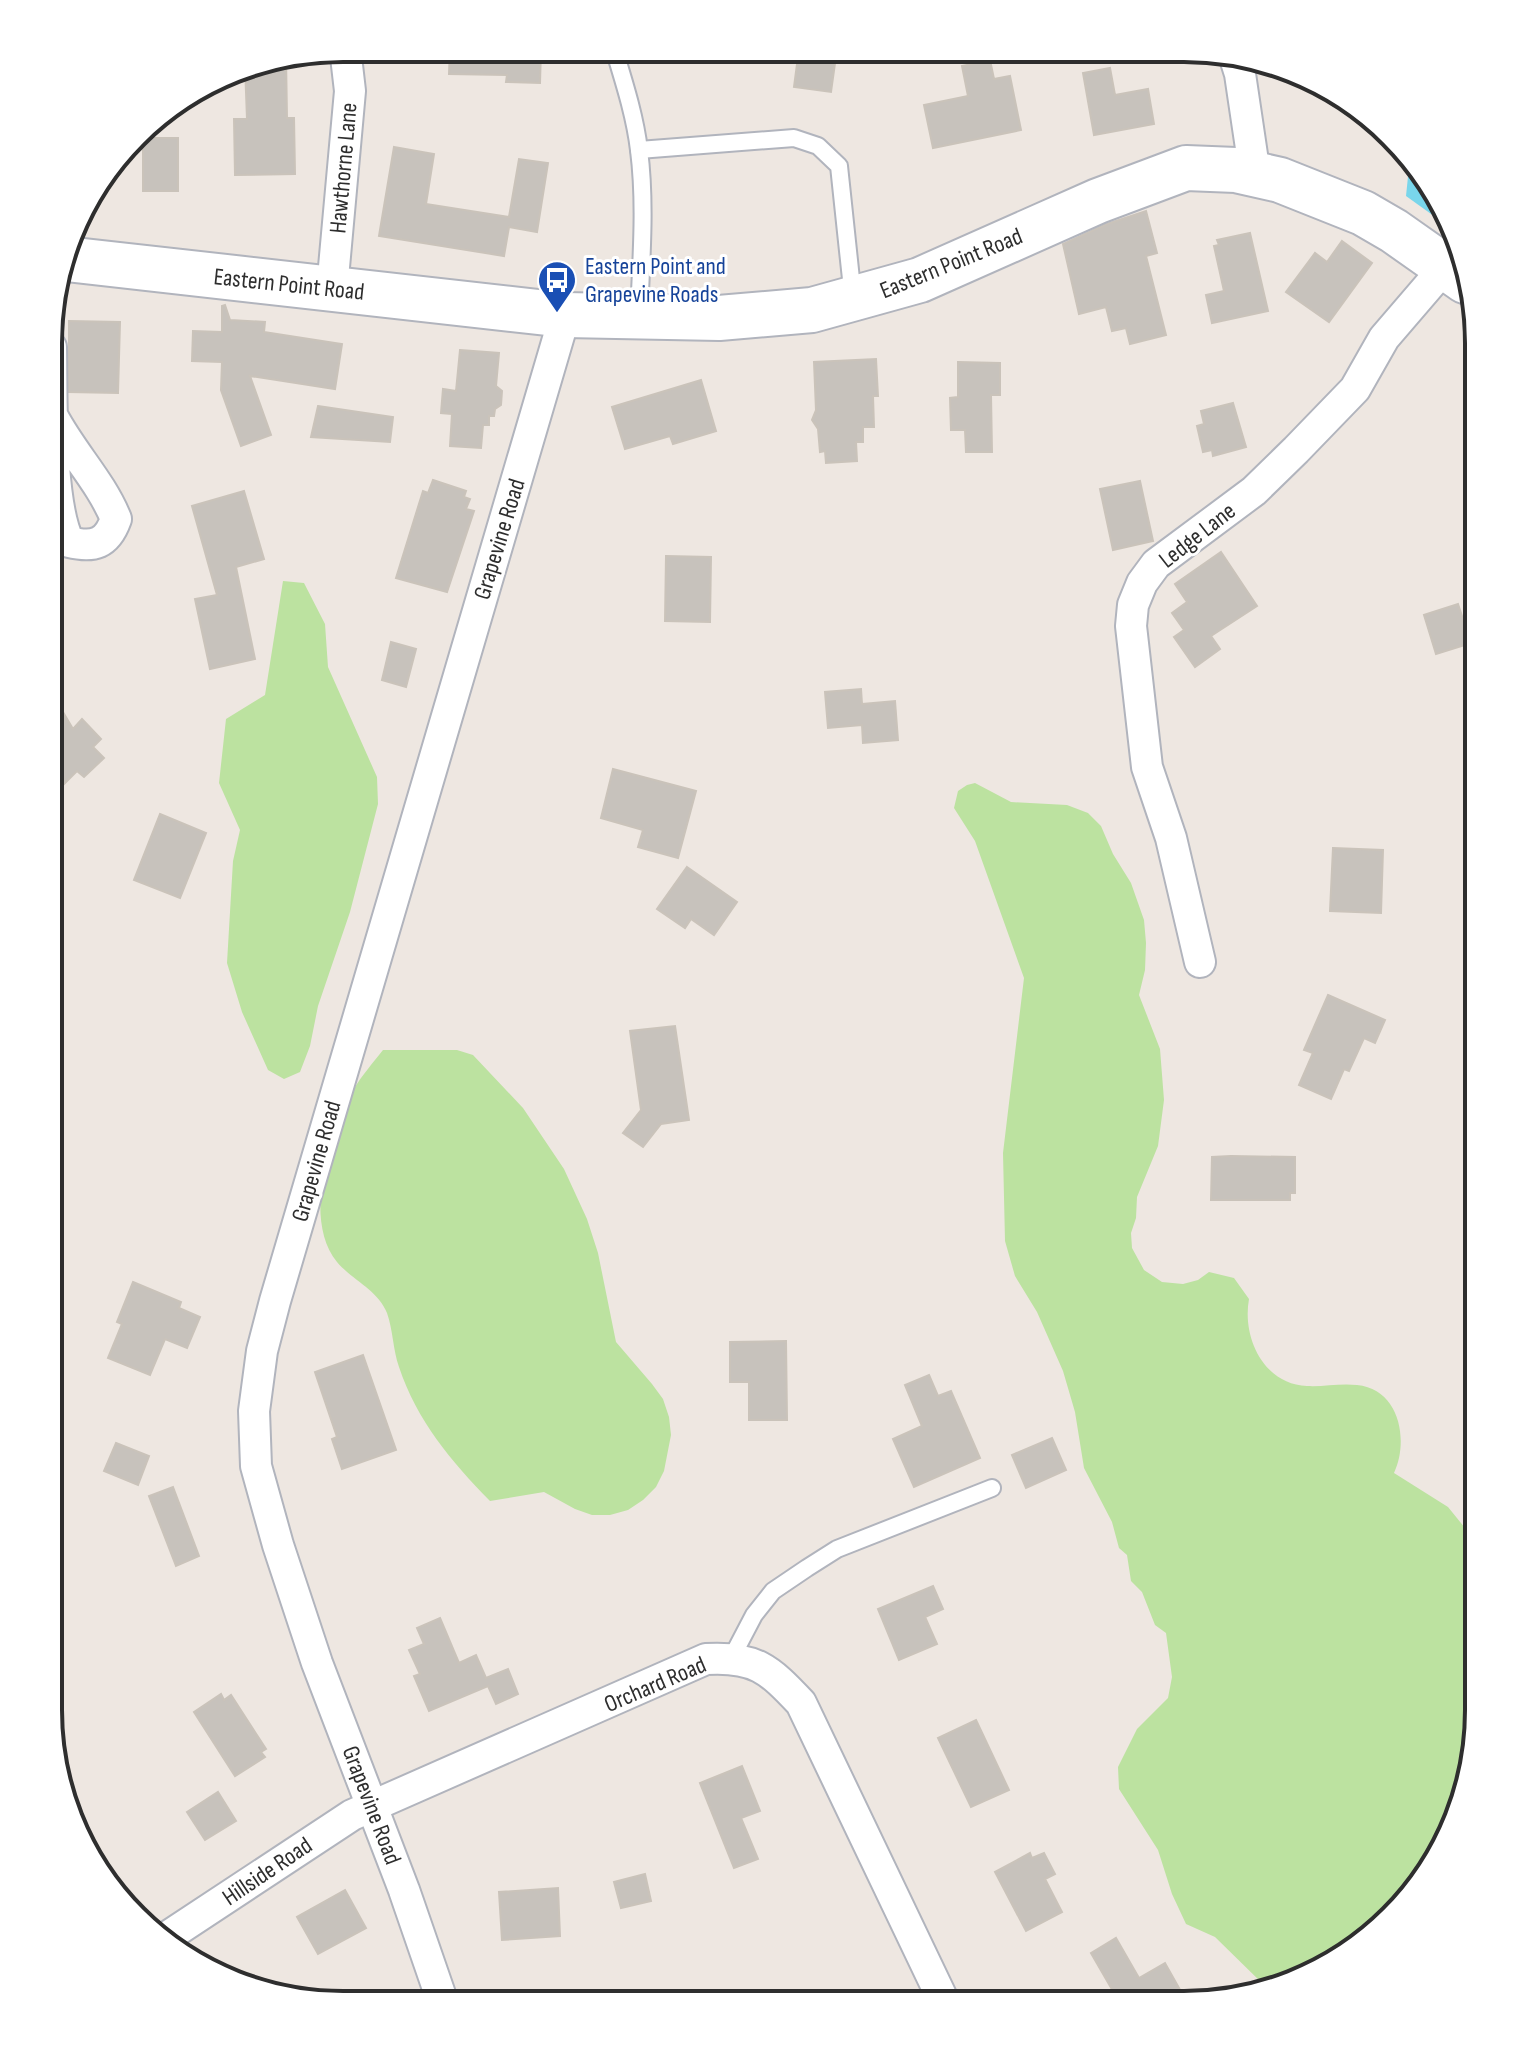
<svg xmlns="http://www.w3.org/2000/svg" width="1527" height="2053" font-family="'Sofia Sans Condensed',sans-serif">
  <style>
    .green { fill: #bce2a0 }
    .water { fill: #79d6eb }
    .building { fill: #c7c2bc; stroke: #cac3ba; stroke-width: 2 }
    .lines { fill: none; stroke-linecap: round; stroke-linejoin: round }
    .lane-casing { stroke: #b1b4bd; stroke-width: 20 }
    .street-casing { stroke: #b1b4bd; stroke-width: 34 }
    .secondary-casing { stroke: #b1b4bd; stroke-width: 48 }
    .lane { stroke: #fff; stroke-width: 16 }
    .street { stroke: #fff; stroke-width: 30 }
    .secondary { stroke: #fff; stroke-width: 44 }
    .labels { text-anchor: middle; stroke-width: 6; stroke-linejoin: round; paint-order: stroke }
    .street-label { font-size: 24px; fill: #2e2e2e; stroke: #fff }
    .transit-label { font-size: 24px; fill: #164399; stroke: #fff; text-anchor: start }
    .rim { fill: none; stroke: #2e2e2e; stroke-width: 4 }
  </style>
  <rect width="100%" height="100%" fill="#eee7e1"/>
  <g class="green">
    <polygon points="283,581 304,583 325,624 328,667 377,777 378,804 350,912 318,1006 310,1046 300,1072 284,1079 268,1070 242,1012 227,963 233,861 240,830 219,783 226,719 265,695"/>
    <path d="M 975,783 L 1011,802 L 1067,805 L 1088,813 L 1101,826 L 1113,854 L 1131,883 L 1144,920 L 1146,943 L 1145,970 L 1139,995 L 1160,1049 L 1164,1100 L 1158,1146 L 1137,1197 L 1136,1218 L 1131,1233 L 1132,1248 L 1144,1270 L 1162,1282 L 1183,1284 L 1198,1280 L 1209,1272 L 1234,1278 L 1249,1299 C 1242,1337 1263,1384 1307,1386 C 1323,1387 1340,1383 1357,1385 C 1400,1389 1409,1441 1394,1473 L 1448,1507 L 1478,1544 L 1478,1730 L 1430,1874 L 1379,1932 L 1315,1974 L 1265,1986 L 1215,1937 L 1186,1924 L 1172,1894 L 1158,1850 L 1119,1789 L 1118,1767 L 1137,1729 L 1168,1698 L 1172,1677 L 1166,1633 L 1155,1625 L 1142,1592 L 1131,1581 L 1127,1555 L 1119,1548 L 1112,1522 L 1084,1468 L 1075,1412 L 1063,1371 L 1037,1312 L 1015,1276 L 1005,1241 L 1003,1153 L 1024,978 L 975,841 L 954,808 L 958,791 L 967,785 Z"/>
    <path d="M 383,1050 L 457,1050 L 473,1055 L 523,1108 L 564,1169 L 587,1219 L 598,1253 L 616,1342 L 652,1384 L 663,1399 L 669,1417 L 671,1435 L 664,1471 L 656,1487 L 643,1500 L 628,1510 L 610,1515 L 592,1515 L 575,1509 L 544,1492 L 490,1501 C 451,1461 417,1421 399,1367 C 393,1350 393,1330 387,1313 C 378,1290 352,1280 337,1262 C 302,1219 329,1132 354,1089 C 362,1075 373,1063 383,1050 Z"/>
  </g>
  <polygon class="water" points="1409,167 1448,212 1452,229 1406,196"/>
  <g class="building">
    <polygon points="450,48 541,49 540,83 506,82 507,75 449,74"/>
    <polygon points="799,49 837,49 831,92 794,87"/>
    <polygon points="286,57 287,118 294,118 295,174 235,175 234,119 247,119 245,65"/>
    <polygon points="990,60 994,79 1010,76 1021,130 933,148 924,105 968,96 962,66"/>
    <polygon points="1110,68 1115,95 1148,89 1154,124 1094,135 1083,73"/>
    <rect x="143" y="138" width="35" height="53"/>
    <polygon points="394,147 434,154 426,204 509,217 519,159 548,163 537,232 509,227 504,256 379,236"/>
    <polygon points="1146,211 1157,253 1146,256 1166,335 1130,344 1126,328 1112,331 1106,307 1079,314 1063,244 1107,224"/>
    <polygon points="1250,233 1268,311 1212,323 1206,295 1224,291 1214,246 1219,245 1217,240"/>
    <polygon points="1342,241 1372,263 1329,322 1286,292 1315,253 1327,262"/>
    <polygon points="225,305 230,320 265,322 264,332 342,344 335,389 250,376 271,435 241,446 221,390 222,362 192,361 193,331 222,332 222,306"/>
    <polygon points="69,321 120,322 118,393 69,392"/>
    <polygon points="460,350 499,353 496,386 502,391 501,405 495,409 494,416 489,416 489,425 483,425 481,448 450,446 452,414 441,413 443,389 456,391"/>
    <polygon points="876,359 878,396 873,396 874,427 863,427 863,442 856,442 857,461 826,463 825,451 820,452 818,429 812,420 816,410 814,362"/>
    <polygon points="958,362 1000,363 1000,395 991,395 992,452 966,452 965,430 951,430 950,398 958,397"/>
    <polygon points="701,380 716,431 673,444 670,436 625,449 612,407"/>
    <polygon points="1233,403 1246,447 1213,456 1212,450 1203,452 1197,426 1204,424 1201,411"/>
    <polygon points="318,406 393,417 390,442 311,437"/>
    <polygon points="433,480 466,491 464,497 470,499 466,509 474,511 447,592 396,578 423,491 428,493"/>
    <polygon points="1140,481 1153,541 1113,550 1100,489"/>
    <polygon points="244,491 264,559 236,567 255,659 210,669 195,599 217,595 192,506"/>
    <polygon points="1221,552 1257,606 1211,636 1220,649 1195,667 1174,637 1184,630 1172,613 1187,602 1175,584"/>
    <polygon points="666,556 711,557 710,622 665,621"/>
    <polygon points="1458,604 1471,643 1436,654 1424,615"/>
    <polygon points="391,642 416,649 406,687 382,680"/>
    <polygon points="861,689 862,704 895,701 898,740 863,743 862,725 828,728 825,692"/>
    <polygon points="50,690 73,729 82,719 101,739 93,747 104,758 84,777 77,771 50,798"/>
    <polygon points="613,769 696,791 678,858 638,847 643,830 601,818"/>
    <polygon points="160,814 206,833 180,898 134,880"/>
    <polygon points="1333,848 1383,850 1381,913 1330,911"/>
    <polygon points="687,867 737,902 714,935 691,919 685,928 657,909"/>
    <polygon points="1328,995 1385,1020 1375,1043 1364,1038 1349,1071 1344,1069 1331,1099 1299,1085 1313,1053 1304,1050"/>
    <polygon points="675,1026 689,1120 661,1124 643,1147 623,1133 641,1110 630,1031"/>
    <polygon points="1231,1156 1295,1157 1295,1193 1290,1193 1290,1200 1211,1200 1212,1157"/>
    <polygon points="133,1282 181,1302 179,1308 200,1317 187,1348 165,1339 150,1375 108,1358 122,1324 117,1322"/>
    <polygon points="786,1341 787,1420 749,1420 749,1382 730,1382 730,1342"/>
    <polygon points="363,1355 396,1450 342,1469 332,1439 337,1437 315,1372"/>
    <polygon points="929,1375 938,1396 951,1391 980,1458 914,1487 893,1439 922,1426 905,1385"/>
    <polygon points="1052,1438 1066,1470 1026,1488 1012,1455"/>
    <polygon points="116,1443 149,1456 138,1485 104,1471"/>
    <polygon points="173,1487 199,1556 176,1566 149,1496"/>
    <polygon points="933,1586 943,1609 925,1617 937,1644 899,1660 878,1609"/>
    <polygon points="440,1618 459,1663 476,1655 486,1678 508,1669 518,1694 496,1704 488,1686 429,1711 414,1676 420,1674 409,1650 424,1644 417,1628"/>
    <polygon points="221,1694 224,1700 231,1695 266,1749 261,1752 265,1757 235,1776 194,1712"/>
    <polygon points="976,1720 1009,1790 971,1807 938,1738"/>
    <polygon points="742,1766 760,1811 741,1818 758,1859 734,1868 700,1783"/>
    <polygon points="218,1792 236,1821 205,1840 187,1812"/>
    <polygon points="1030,1853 1032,1858 1044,1853 1055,1874 1045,1879 1062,1912 1026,1931 995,1872"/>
    <polygon points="645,1874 651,1901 621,1908 614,1882"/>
    <polygon points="558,1888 560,1936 502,1940 499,1892"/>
    <polygon points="345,1890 366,1928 318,1954 297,1917"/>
    <polygon points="1116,1938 1139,1978 1165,1963 1188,2004 1121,2005 1091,1953"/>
  </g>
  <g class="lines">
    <g class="lane-casing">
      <g id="lane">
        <path d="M 614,49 C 624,82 635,116 639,150 C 646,205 641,261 639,316"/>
        <polyline points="639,150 794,138 818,146 839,166 853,298"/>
        <polyline points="732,1657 754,1615 773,1591 807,1568 837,1549 992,1488"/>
      </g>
    </g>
    <g class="street-casing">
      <g id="street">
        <polyline points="1234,55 1240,74 1255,175"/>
        <polyline points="332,289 350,91 345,48"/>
        <path d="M 51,347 C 52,396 49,502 69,542 C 94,548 107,544 116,519 C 101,482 72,453 53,417"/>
        <polyline points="1200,962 1171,838 1147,767 1131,626 1133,605 1142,583 1156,564 1254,491 1296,450 1355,389 1384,338 1445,267"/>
        <path d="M 164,1939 L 352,1815 L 706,1659 C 755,1656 769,1669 801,1703 L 945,2004"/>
        <polyline points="443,2003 404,1890 317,1663 278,1545 256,1466 254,1411 262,1351 275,1301 565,315"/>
      </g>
    </g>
    <g class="secondary-casing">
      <polyline id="secondary" points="66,259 565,315 719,318 812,310 920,280 1098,201 1186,168 1236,170 1280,180 1363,213 1394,231 1465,281"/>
    </g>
    <use href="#lane" class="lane"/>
    <use href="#street" class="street"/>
    <use href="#secondary" class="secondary"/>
  </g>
  <defs>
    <g id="bus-pin" transform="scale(2)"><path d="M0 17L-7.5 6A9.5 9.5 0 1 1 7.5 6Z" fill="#1a4fb4" stroke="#fff"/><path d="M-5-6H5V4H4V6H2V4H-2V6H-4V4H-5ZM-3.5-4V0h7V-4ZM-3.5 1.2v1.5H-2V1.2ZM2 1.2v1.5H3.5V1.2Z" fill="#fff"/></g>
  </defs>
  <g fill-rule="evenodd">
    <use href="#bus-pin" x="557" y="280"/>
  </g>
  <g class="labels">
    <g class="street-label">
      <text transform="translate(343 168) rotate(-85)" y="8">Hawthorne Lane</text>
      <text transform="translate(951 263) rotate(-22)" y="8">Eastern Point Road</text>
      <text transform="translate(289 284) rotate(6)" y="8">Eastern Point Road</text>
      <text transform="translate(1197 535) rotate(-38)" y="8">Ledge Lane</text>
      <text transform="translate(499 539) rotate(-73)" y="8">Grapevine Road</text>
      <text transform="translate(316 1161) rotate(-74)" y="8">Grapevine Road</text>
      <text transform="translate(655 1684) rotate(-23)" y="8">Orchard Road</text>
      <text transform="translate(372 1805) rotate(69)" y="8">Grapevine Road</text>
      <text transform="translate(267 1871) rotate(-34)" y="8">Hillside Road</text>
    </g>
    <g class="transit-label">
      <text x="585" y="274">Eastern Point and<tspan x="585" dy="28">Grapevine Roads</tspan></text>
    </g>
  </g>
  <path d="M0 0H1527V2053H0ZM343 62H1184A281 281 0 0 1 1465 343V1710A281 281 0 0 1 1184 1991H343A281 281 0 0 1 62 1710V343A281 281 0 0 1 343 62Z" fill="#fff" fill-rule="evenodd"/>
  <path class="rim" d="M343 62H1184A281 281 0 0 1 1465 343V1710A281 281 0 0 1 1184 1991H343A281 281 0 0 1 62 1710V343A281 281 0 0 1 343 62Z"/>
</svg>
